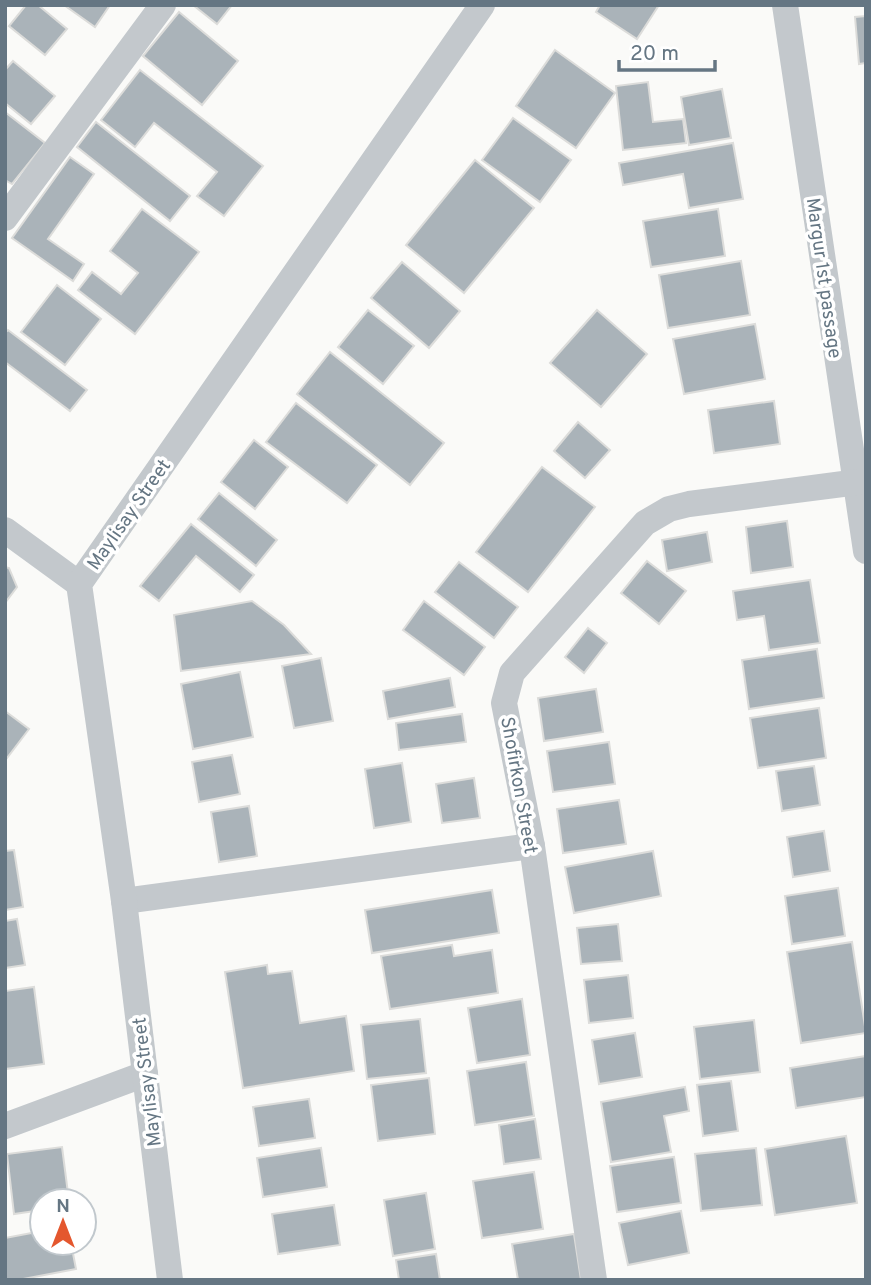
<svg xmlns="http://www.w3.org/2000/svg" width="871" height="1285" font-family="Overpass,sans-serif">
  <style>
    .building { fill: #aab3b9; stroke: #dcdcda; stroke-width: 2 }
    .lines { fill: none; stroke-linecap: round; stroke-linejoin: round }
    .street { stroke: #c3c8cc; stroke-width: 26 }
    .labels { text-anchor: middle; stroke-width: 7; stroke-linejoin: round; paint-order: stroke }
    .street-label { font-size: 19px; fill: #657683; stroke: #fff }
  </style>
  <rect width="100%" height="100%" fill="#fafaf8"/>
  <g class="building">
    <polygon points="26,5 38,5 67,29 45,55 9,26"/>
    <polygon points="64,5 110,5 95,27"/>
    <polygon points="193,5 232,5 217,24"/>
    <polygon points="600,5 659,5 637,39 596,12"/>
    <polygon points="179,12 238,61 202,105 143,56"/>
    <polygon points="866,16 866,63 859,64 855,17"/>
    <polygon points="555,50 615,93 576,148 516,106"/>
    <polygon points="13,61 55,96 31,124 5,103 5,70"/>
    <polygon points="140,70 263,166 224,216 197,196 217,172 154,123 135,147 101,120"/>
    <polygon points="648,82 653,122 683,119 686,143 623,150 616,86"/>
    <polygon points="722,89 731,138 689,145 681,97"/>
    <polygon points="5,112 45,143 12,184 5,180"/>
    <polygon points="513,118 571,160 540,202 482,160"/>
    <polygon points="96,122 190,196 170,221 77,147"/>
    <polygon points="733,143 743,199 689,208 683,174 623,185 619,163"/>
    <polygon points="70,157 94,174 48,239 84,264 73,281 12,238"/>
    <polygon points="475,160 534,208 464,293 406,245"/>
    <polygon points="142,209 199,252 135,334 78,290 92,272 121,294 138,273 110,251"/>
    <polygon points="718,209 725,256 651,267 643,221"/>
    <polygon points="741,261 750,315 668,328 659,275"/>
    <polygon points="402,262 460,311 429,348 371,298"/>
    <polygon points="57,285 101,319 65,365 21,332"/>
    <polygon points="368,310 414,346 383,384 338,347"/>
    <polygon points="597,310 647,354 601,407 550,363"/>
    <polygon points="755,324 765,379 684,394 673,339"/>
    <polygon points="8,330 87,390 70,411 5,362 5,333"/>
    <polygon points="330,352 444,443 410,485 297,394"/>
    <polygon points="774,401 780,444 714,453 708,410"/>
    <polygon points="296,403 377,465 347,503 266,442"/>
    <polygon points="578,422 610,450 585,478 554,451"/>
    <polygon points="254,440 288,467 255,509 221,482"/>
    <polygon points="542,467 595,507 528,592 476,552"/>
    <polygon points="219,493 277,540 256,566 198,519"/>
    <polygon points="787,521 793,567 751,573 746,527"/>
    <polygon points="191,524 254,575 240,592 196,556 159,601 140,586"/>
    <polygon points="707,532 712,562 667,571 662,540"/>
    <polygon points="647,561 686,591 659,624 621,593"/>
    <polygon points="459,562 518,607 494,638 435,592"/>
    <polygon points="5,567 9,568 17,587 5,603"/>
    <polygon points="810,580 820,643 769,650 764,616 737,620 733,591"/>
    <polygon points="252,601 284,625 311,654 181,671 174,615"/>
    <polygon points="424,601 485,647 464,675 403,630"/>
    <polygon points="588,628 607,643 584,673 565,657"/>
    <polygon points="817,649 824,698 749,709 742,660"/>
    <polygon points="321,658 333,721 294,728 282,666"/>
    <polygon points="240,672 253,737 193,749 181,684"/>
    <polygon points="450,678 455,707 388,719 383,691"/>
    <polygon points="596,689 603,732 544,741 538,698"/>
    <polygon points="819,708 826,758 758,768 750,718"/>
    <polygon points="5,711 29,729 7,758 5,757"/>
    <polygon points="462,714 466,742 399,750 396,723"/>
    <polygon points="609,742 615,784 553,792 547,751"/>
    <polygon points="232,755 240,794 199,802 192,762"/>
    <polygon points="402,763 411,822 374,828 365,769"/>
    <polygon points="814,766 820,805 782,811 776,771"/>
    <polygon points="474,778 480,818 442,823 436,784"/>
    <polygon points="619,800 626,844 563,853 557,809"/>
    <polygon points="249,806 257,856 219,862 211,812"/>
    <polygon points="824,831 830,871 793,877 787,837"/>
    <polygon points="14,850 23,907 5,910 5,851"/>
    <polygon points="653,851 661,896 574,913 565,867"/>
    <polygon points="838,888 845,936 792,944 785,896"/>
    <polygon points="492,890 499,933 372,953 365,910"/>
    <polygon points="17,919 25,965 5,968 5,921"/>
    <polygon points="618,924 622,961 581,964 577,928"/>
    <polygon points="852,942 866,1033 801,1043 787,952"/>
    <polygon points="452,945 454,956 492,950 498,993 390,1009 381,956"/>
    <polygon points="267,965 268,974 292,971 300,1023 346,1016 354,1071 243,1088 225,972"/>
    <polygon points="628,975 633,1018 589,1023 584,980"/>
    <polygon points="34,987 44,1064 5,1069 5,991"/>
    <polygon points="522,999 530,1055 477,1063 468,1008"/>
    <polygon points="420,1019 426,1073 367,1079 361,1025"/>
    <polygon points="754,1020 760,1072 700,1079 694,1027"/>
    <polygon points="635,1033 642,1077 599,1084 592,1040"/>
    <polygon points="866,1056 866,1097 796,1108 790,1068"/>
    <polygon points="526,1062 534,1116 475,1125 467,1071"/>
    <polygon points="429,1078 435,1134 378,1141 371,1085"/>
    <polygon points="731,1081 738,1131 703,1136 697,1085"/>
    <polygon points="685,1087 689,1111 664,1116 671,1152 611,1162 601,1102"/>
    <polygon points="309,1099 315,1138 259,1146 253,1107"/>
    <polygon points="535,1119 541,1159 504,1164 499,1125"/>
    <polygon points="846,1136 857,1203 775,1215 765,1149"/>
    <polygon points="62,1147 69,1201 42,1201 42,1210 14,1214 7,1154"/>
    <polygon points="321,1148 327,1187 263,1197 257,1158"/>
    <polygon points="756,1148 762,1205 701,1211 695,1154"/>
    <polygon points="674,1157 681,1203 617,1212 610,1166"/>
    <polygon points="534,1172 543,1229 482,1238 473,1181"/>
    <polygon points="426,1193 435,1249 393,1256 384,1200"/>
    <polygon points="334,1205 340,1245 278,1254 272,1214"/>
    <polygon points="681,1211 689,1253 628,1265 619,1223"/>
    <polygon points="42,1231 42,1243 71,1243 76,1269 18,1280 5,1280 5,1238"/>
    <polygon points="574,1234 581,1280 518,1280 512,1244"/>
    <polygon points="436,1254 440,1280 399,1280 396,1260"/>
  </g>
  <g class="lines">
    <g class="street">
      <polyline points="785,5 866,551"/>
      <polyline points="5,218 163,5"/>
      <polyline points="5,530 79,584"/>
      <polyline points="124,901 532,846"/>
      <polyline points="5,1126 145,1074"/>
      <polyline points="170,1280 124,901 79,584 482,5"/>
      <polyline points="594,1280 532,846 504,703 512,673 645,523 669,509 689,504 866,481"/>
    </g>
  </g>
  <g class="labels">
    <g class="street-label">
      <text transform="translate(825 278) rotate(82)" y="7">Margur 1st passage</text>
      <text transform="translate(128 514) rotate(-55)" y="7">Maylisay Street</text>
      <text transform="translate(520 785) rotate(80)" y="7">Shofirkon Street</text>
      <text transform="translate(146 1082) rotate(-97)" y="7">Maylisay Street</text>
    </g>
  </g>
  <rect width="871" height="1285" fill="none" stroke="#657683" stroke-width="14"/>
  <g transform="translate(63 1222)"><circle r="33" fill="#ffffff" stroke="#c1c8cd" stroke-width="2"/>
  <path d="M0-5L12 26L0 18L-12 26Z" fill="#e4572e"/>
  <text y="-10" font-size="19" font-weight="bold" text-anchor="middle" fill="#657683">N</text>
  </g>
  <path d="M619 60v10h96v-10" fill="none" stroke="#657683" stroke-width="3.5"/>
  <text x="630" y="60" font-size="21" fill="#657683" stroke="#ffffff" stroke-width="5" paint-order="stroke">20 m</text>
</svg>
